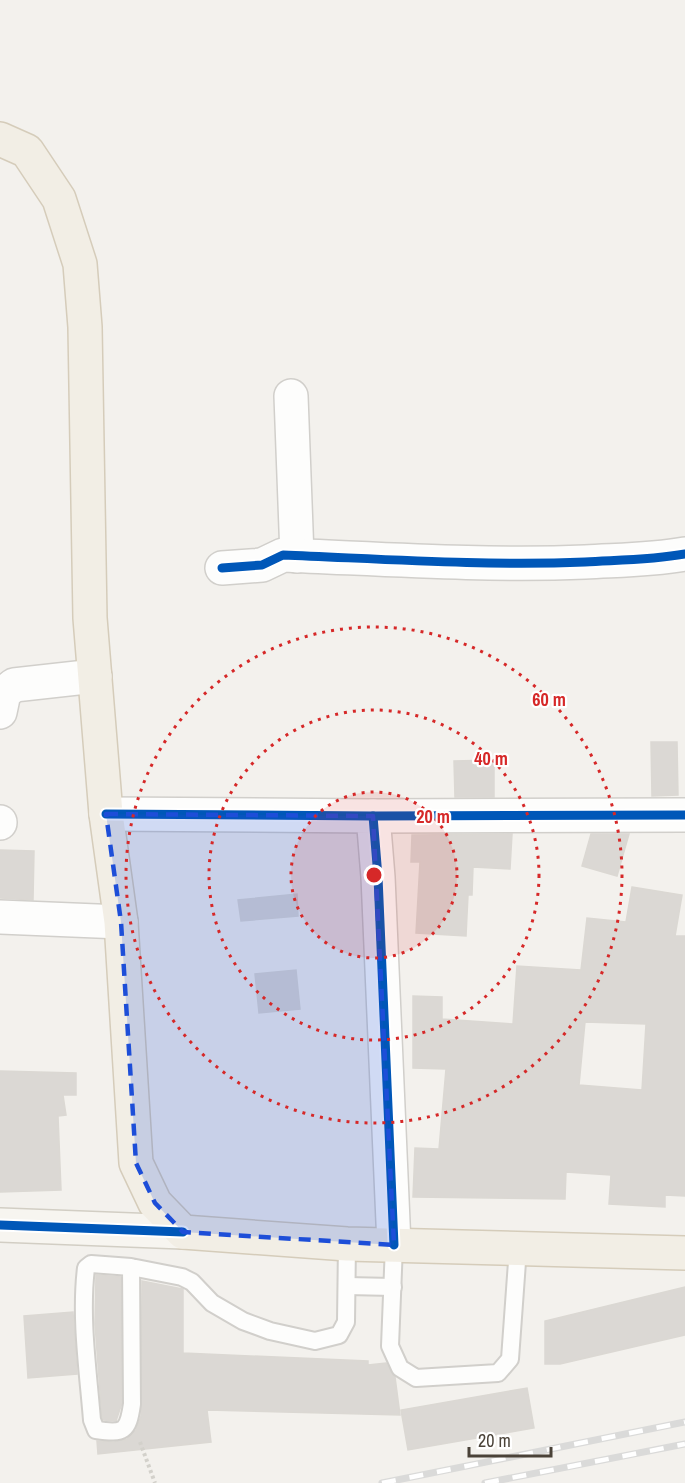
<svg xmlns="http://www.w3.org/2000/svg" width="685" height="1483" font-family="'Archivo Narrow',sans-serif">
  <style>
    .building { fill: #dbd8d4; stroke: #dbd8d3; stroke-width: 1.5; fill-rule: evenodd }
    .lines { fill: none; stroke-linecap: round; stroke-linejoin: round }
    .lane-casing { stroke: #d1cfcb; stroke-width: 20 }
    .street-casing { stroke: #d1cfcb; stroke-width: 36 }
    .secondary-casing { stroke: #d2cec4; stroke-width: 36 }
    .primary-casing { stroke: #d5ccba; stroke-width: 36 }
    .path { stroke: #d3d1cb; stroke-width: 4; stroke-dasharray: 3 3; stroke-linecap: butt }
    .lane { stroke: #fdfdfc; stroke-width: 16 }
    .street { stroke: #fdfdfc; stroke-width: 33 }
    .secondary { stroke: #f7f5f0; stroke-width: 33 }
    .primary { stroke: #f2eee5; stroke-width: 33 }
    .rail-casing { stroke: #dadad9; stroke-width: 7 }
    .rail { stroke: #fff; stroke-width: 4.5; stroke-dasharray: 14; stroke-linecap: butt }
    .cycleway-casing { stroke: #fff; stroke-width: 13 }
    .cycleway { stroke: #0057b8; stroke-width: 9 }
    .marked { fill: #1d4ed8; fill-opacity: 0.2; stroke: #1d4ed8; stroke-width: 4.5; stroke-dasharray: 12 8; stroke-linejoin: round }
    .ring { fill: none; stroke: #d62828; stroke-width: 3; stroke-dasharray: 3 6 }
    .centre { fill: #d62828; stroke: #fff; stroke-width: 3 }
    .ring-label { font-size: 18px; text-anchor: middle; font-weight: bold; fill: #d62828; stroke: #fff; stroke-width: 4.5; stroke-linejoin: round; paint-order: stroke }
  </style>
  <rect width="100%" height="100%" fill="#f3f1ed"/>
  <g class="building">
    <polygon points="651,742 677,742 678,795 652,796"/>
    <polygon points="494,760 494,797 455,797 454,761"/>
    <polygon points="512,834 510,869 473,867 472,895 468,895 466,936 416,933 420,862 411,862 412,835"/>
    <polygon points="591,834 629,834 617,876 582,866"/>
    <polygon points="0,850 34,851 33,900 0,898"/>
    <path d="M 632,887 L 682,895 L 675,936 L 685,936 L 685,1196 L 665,1195 L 665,1207 L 609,1204 L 611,1175 L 566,1172 L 565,1199 L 413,1197 L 415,1148 L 439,1149 L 446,1069 L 413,1068 L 413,996 L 442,997 L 442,1019 L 513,1024 L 517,966 L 581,970 L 587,918 L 626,922 ZM 585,1022 L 646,1024 L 642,1090 L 579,1085 Z"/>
    <polygon points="297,894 298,916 241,921 238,900"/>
    <polygon points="296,970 300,1009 259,1013 255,974"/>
    <polygon points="0,1071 76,1073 76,1095 63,1095 66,1115 58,1116 61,1190 0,1192"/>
    <polygon points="96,1275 121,1277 122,1403 116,1421 103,1420 102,1418 95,1324"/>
    <polygon points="142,1281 183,1289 183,1353 368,1361 368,1365 386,1363 395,1377 400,1415 207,1410 211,1442 98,1454 97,1441 114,1442 127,1439 136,1430 141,1416"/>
    <polygon points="685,1287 685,1335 560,1364 545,1364 545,1321"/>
    <polygon points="73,1312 77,1374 28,1378 24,1316"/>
    <polygon points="527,1388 534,1428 408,1450 401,1410"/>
  </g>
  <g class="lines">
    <g class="lane-casing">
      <g id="lane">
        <polyline points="394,1245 390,1346 400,1368 416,1378 498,1373 510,1359 518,1248"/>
        <path d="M 131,1267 L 132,1404 C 128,1432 124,1434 96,1430 L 92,1420 C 88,1370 80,1318 86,1268 L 91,1264 L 131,1267 L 182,1277 L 192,1282 L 212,1303 L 243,1321 L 270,1331 L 315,1341 L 339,1335 L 346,1322 L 347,1244"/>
        <polyline points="347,1286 393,1287"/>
      </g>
    </g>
    <g class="street-casing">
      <g id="street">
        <polyline points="291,396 297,556"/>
        <path d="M 222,568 L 262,565 L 283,555 C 384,559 484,566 585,562 C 618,560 652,560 685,554"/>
        <polyline points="0,712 4,693 14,685 95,676"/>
        <polyline points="106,814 373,816 378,877 394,1245"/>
        <polyline points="373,816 685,815"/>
        <polyline points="0,822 0,823"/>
        <polyline points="0,917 121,922"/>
      </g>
    </g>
    <g class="secondary-casing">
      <polyline id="secondary" points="0,1225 183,1232"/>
    </g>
    <g class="primary-casing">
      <polyline id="primary" points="0,139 27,151 59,199 80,264 85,327 90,618 106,814 121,922 136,1163 155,1203 183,1232 347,1244 685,1253"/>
    </g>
    <polyline class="path" points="140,1442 155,1483"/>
    <use href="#lane" class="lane"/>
    <use href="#street" class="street"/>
    <use href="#secondary" class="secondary"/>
    <use href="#primary" class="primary"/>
    <g class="rail-casing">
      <g id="rail">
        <polyline points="382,1483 685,1422"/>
        <polyline points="485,1483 685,1444"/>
      </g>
    </g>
    <use href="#rail" class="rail"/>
    <g class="cycleway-casing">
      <g id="cycleway">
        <path d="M 222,568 L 262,565 L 283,555 C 384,559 484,566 585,562 C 618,560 652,560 685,554"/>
        <polyline points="106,814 373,816 378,877 394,1245"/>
        <polyline points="373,816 685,815"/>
        <polyline points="0,1225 183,1232"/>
      </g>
    </g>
    <use href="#cycleway" class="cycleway"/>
  </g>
  <path class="marked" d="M 106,814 L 373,816 L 394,1245 L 183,1232 L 155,1203 L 136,1163 L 121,922 Z"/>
  <circle cx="374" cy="875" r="83" fill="#d62828" fill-opacity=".12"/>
  <g class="ring">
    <circle cx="374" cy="875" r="83"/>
    <circle cx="374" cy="875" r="165"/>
    <circle cx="374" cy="875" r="248"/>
  </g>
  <circle cx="374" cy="875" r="9" class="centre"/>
  <g class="ring-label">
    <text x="549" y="706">60 m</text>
    <text x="491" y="765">40 m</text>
    <text x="433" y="823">20 m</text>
  </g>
  <path d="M469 1447v9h82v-9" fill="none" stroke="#4a4238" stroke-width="3"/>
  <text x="478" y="1447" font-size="18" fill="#4a4238" stroke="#ffffff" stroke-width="4.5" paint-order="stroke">20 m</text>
</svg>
